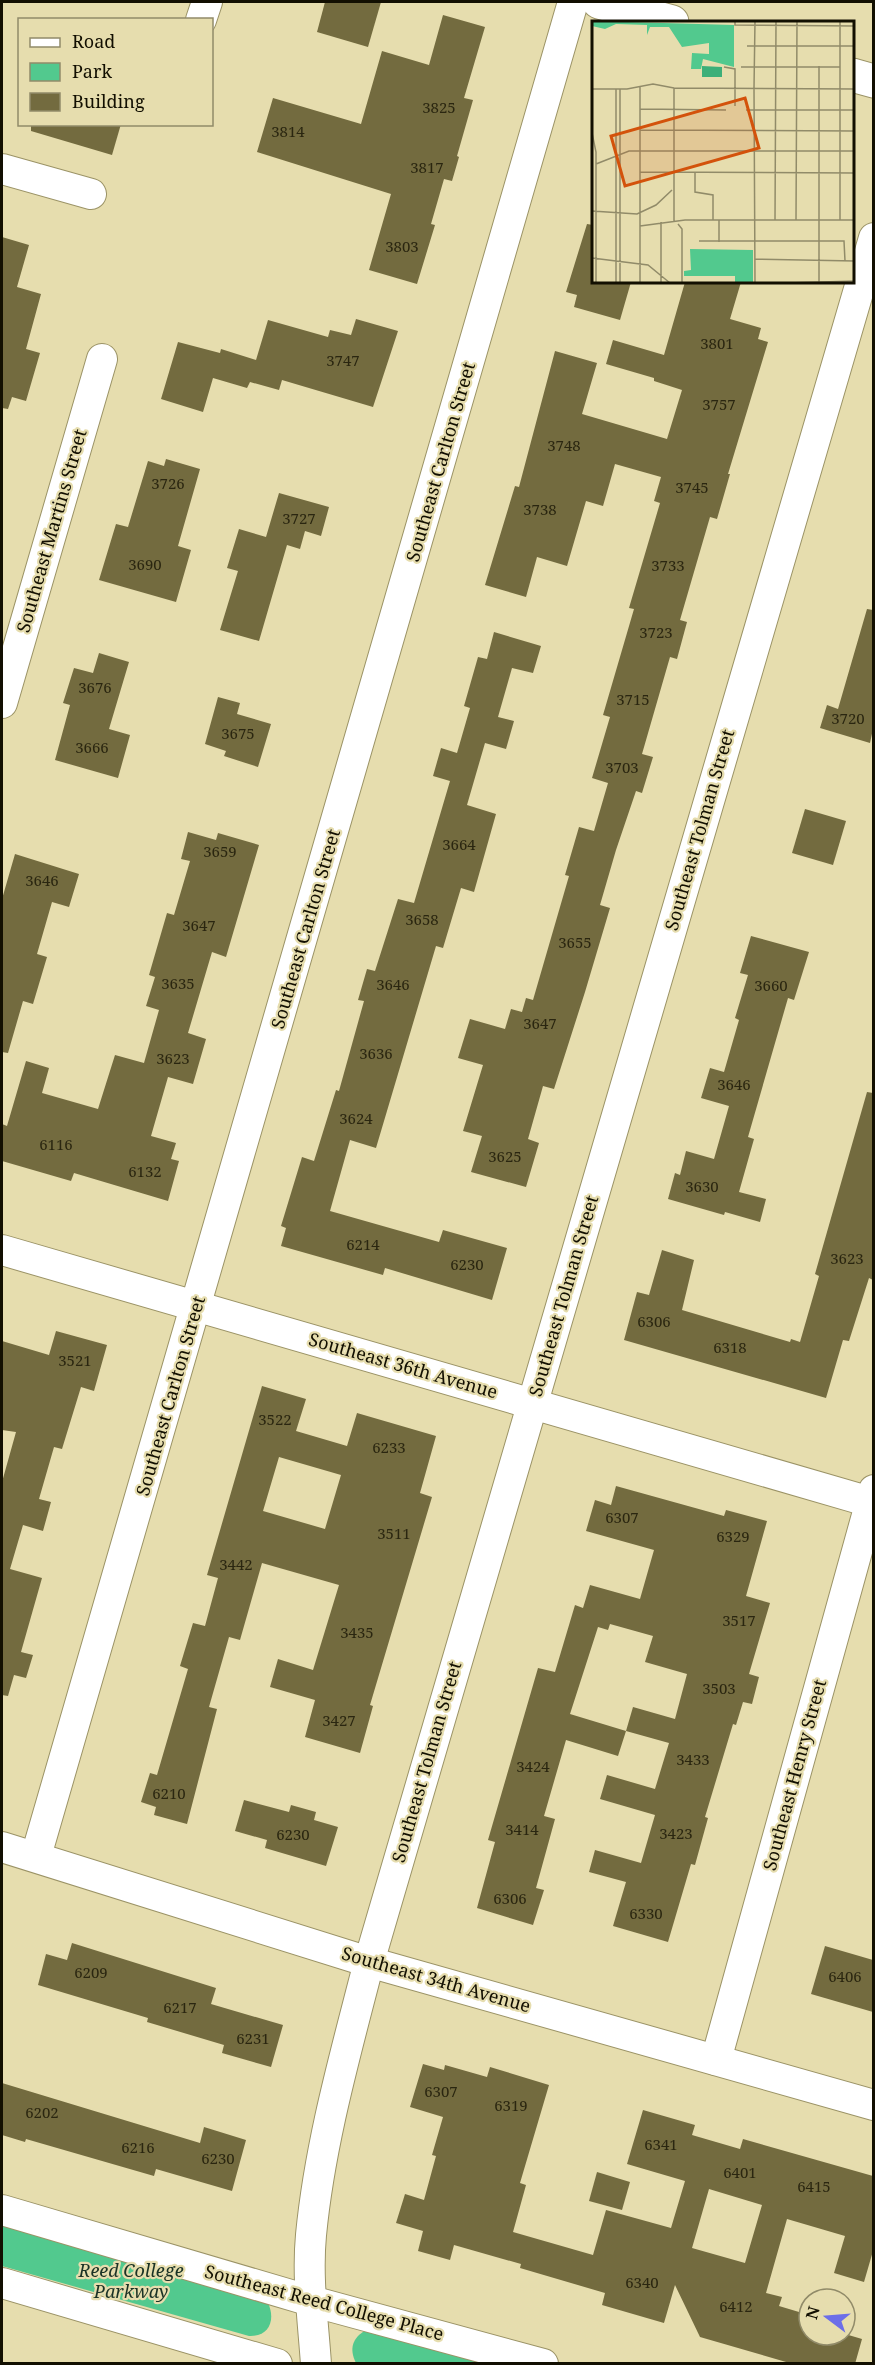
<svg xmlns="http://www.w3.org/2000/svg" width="875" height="2365" font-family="'Noto Serif',serif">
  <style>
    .green { fill: #52c98e }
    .building { fill: #736b3f; fill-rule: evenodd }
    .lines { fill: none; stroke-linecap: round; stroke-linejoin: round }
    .minor-casing { stroke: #9b9366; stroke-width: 32 }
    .tertiary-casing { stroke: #9b9366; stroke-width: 35 }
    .minor { stroke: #fff; stroke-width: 30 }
    .tertiary { stroke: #fff; stroke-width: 33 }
    .labels { text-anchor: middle; stroke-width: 4.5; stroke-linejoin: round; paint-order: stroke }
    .number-label { font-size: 15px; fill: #2a2610 }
    .street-label { font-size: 18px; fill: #120f01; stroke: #e6ddae }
    .park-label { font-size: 18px; font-style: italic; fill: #1a3225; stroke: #e6ddae }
    .inset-road { fill: none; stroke: #918b69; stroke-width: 1.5 }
    .view { fill: #d3520b; fill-opacity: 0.15; stroke: #d3520b; stroke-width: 3 }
    .inset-edge { fill: none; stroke: #120f01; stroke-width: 3 }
  </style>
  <rect width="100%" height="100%" fill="#e6ddae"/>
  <g class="green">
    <path d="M 2,2224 L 268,2303 C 276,2320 269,2337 249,2336 L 2,2266 Z"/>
    <path d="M 366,2330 L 492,2363 L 356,2363 C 349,2349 352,2338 366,2330 Z"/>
  </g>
  <g class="building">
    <polygon points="325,2 381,2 368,47 317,32"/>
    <polygon points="443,15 485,27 464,98 473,100 457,156 459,157 452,181 444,179 431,224 435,225 417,284 369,270 391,194 257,152 273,98 361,124 382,51 429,65"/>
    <polygon points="31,124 121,124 112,155 31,131"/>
    <polygon points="587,224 593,225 593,282 631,282 620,320 574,307 577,295 566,292"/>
    <polygon points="2,237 29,245 17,287 41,294 26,349 40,353 26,401 12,397 8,409 2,408"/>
    <polygon points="685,282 741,282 730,319 761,328 758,339 768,342 728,474 730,474 717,519 710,517 680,620 687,622 677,659 670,657 642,754 653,757 642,793 636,791 616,850 600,905 610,908 585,992 554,1089 543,1086 528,1139 539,1143 526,1187 471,1172 482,1136 463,1131 483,1065 458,1058 470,1019 505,1029 511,1009 522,1012 526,998 533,1000 569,876 565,875 579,827 594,831 608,783 592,778 610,717 603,715 634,609 629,608 660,503 654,501 661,477 615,464 603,506 586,501 567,566 537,557 526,597 485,585 515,486 519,487 555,351 597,363 582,414 667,439 682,390 654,381 654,378 606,364 613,340 664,355"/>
    <polygon points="356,319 398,331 373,407 282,380 279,390 250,382 247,388 213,378 203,412 161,399 178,342 220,353 221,349 256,360 268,320 328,337 330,330 351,335"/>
    <polygon points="166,459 200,469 178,546 191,550 176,602 99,580 116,524 128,527 148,461 164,466"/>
    <polygon points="279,493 329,507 321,536 305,531 300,549 287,545 259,641 220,630 238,571 227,568 239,529 266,537"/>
    <polygon points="867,609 873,610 873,729 870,743 820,728 827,705 838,709"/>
    <polygon points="494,632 541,646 533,673 512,668 498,717 514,721 506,749 485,743 467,805 496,814 474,892 461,888 443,948 436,946 376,1148 350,1140 330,1211 439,1242 443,1230 507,1248 492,1300 385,1268 383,1275 281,1246 286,1228 281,1226 302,1157 314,1161 336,1090 339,1091 364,1001 358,1000 367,969 375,971 398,899 414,903 450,781 433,776 441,748 457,753 470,708 464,706 478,657 487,659"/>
    <polygon points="99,653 129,662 109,729 130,735 118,778 55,760 70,705 63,703 74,668 93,673"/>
    <polygon points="218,697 240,703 237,714 271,724 258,767 224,756 226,751 205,744"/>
    <polygon points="805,809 846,821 833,865 792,853"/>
    <polygon points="188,832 216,840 218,833 259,845 226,957 212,952 188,1033 206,1039 193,1084 168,1077 151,1136 176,1143 171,1159 179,1161 168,1201 74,1173 71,1181 2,1161 2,1124 7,1126 26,1061 49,1068 42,1093 98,1109 115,1055 144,1063 159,1010 146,1006 155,977 149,975 167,913 174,915 190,861 181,859"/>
    <polygon points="15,854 79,874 69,907 52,902 37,954 47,957 33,1004 23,1001 8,1053 2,1052 2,899"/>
    <polygon points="751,936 809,952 794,1000 788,998 748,1137 754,1139 739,1192 766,1199 760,1222 725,1212 724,1215 668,1199 675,1173 680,1175 686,1151 714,1159 729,1106 701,1098 710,1068 724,1072 739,1020 735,1018 748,975 740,973"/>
    <polygon points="867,1092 873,1093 873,1280 869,1278 849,1341 843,1340 826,1398 624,1340 637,1292 649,1295 662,1250 694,1260 682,1310 790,1342 791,1339 800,1342 819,1276 815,1274"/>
    <polygon points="56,1331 107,1345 94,1391 81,1387 62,1449 54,1447 39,1499 51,1502 43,1531 23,1525 10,1569 42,1578 21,1652 33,1655 26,1678 14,1675 8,1696 2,1695 2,1482 16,1432 2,1430 2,1341 49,1355"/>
    <path d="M 262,1386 L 306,1399 L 296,1431 L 347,1446 L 357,1413 L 436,1436 L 420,1493 L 432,1497 L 370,1705 L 373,1706 L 360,1753 L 305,1737 L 315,1700 L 270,1687 L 278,1659 L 313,1670 L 339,1585 L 262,1563 L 240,1640 L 229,1637 L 209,1707 L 217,1709 L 187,1824 L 154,1815 L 156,1807 L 141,1802 L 150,1773 L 157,1775 L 188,1669 L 180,1666 L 193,1623 L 205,1626 L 218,1578 L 207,1575 ZM 279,1457 L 341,1475 L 325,1529 L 263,1511 Z"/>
    <path d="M 616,1486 L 724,1516 L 726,1510 L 767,1521 L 746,1596 L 770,1603 L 749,1674 L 759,1677 L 752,1704 L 743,1702 L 736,1725 L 733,1724 L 705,1817 L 708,1818 L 695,1865 L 691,1864 L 668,1942 L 613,1926 L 626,1882 L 589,1872 L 595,1850 L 641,1863 L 655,1815 L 600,1799 L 607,1775 L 655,1789 L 669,1743 L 626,1731 L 618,1756 L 566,1740 L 544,1816 L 555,1819 L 536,1888 L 544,1890 L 533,1925 L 477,1908 L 495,1842 L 488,1840 L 538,1668 L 555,1672 L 575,1605 L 583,1608 L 590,1585 L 640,1599 L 654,1550 L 586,1531 L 595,1500 L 611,1505 ZM 610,1624 L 653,1636 L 645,1662 L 687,1674 L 675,1719 L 633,1707 L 626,1731 L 570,1714 L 598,1627 L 608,1630 Z"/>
    <polygon points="244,1800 289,1812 291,1805 316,1812 314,1820 338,1827 326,1866 265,1848 267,1840 235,1831"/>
    <polygon points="72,1943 216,1988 211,2004 283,2025 271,2067 222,2053 224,2045 147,2022 148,2018 38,1985 46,1954 67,1960"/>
    <polygon points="825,1946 873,1960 873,2012 811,1994"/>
    <path d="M 423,2064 L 444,2070 L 445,2065 L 487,2077 L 490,2067 L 549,2085 L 520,2183 L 526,2185 L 513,2232 L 593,2255 L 606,2210 L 671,2228 L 685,2181 L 627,2164 L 643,2110 L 695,2125 L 692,2135 L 740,2149 L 743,2139 L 873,2176 L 873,2251 L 864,2282 L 834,2273 L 845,2236 L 787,2219 L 766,2293 L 782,2297 L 779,2306 L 809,2315 L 809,2335 L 845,2334 L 862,2339 L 855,2364 L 793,2364 L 700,2337 L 675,2285 L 664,2323 L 602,2305 L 605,2293 L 520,2268 L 521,2264 L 454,2245 L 450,2260 L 418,2251 L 423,2231 L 396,2223 L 405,2194 L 424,2200 L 436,2156 L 432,2155 L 443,2117 L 410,2107 ZM 709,2189 L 762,2205 L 745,2263 L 692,2248 Z"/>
    <polygon points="2,2083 200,2143 204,2127 246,2140 232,2191 156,2169 154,2176 26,2139 25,2142 2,2135"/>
    <polygon points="597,2172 630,2182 622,2210 589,2201"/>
  </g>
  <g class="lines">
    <g class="minor-casing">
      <g id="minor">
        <polyline points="201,20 207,2"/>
        <polyline points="2,169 91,194"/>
        <polyline points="2,703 102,359"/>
        <polyline points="2,1250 874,1503"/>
        <polyline points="2,1847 369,1962 874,2105"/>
        <polyline points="36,1856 573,2"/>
        <polyline points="716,2060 874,1490"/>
        <polyline points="2,2210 311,2301 543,2364"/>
        <polyline points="2,2283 277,2364"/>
        <path d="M 316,2364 C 313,2321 307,2277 311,2235 C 320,2142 346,2052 369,1962 L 874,238"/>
      </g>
    </g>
    <g class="tertiary-casing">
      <g id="tertiary">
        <polyline points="599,2 672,22"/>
        <polyline points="852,75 874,81"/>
      </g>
    </g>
    <use href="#minor" class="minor"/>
    <use href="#tertiary" class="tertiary"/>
  </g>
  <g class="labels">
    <g class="number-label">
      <text x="439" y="113">3825</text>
      <text x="288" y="137">3814</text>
      <text x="427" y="173">3817</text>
      <text x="402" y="252">3803</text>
      <text x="717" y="349">3801</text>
      <text x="343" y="366">3747</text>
      <text x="719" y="410">3757</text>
      <text x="564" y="451">3748</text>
      <text x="168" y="489">3726</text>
      <text x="692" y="493">3745</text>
      <text x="540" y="515">3738</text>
      <text x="299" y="524">3727</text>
      <text x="145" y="570">3690</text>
      <text x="668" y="571">3733</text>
      <text x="656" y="638">3723</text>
      <text x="95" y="693">3676</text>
      <text x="633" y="705">3715</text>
      <text x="848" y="724">3720</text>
      <text x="238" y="739">3675</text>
      <text x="92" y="753">3666</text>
      <text x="622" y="773">3703</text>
      <text x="459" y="850">3664</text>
      <text x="220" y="857">3659</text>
      <text x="42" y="886">3646</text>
      <text x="422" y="925">3658</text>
      <text x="199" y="931">3647</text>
      <text x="575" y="948">3655</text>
      <text x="178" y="989">3635</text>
      <text x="393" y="990">3646</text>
      <text x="771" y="991">3660</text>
      <text x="540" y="1029">3647</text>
      <text x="376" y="1059">3636</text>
      <text x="173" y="1064">3623</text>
      <text x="734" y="1090">3646</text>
      <text x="356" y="1124">3624</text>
      <text x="56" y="1150">6116</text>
      <text x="505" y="1162">3625</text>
      <text x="145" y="1177">6132</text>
      <text x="702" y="1192">3630</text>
      <text x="363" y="1250">6214</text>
      <text x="847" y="1264">3623</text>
      <text x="467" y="1270">6230</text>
      <text x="654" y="1327">6306</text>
      <text x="730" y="1353">6318</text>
      <text x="75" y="1366">3521</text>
      <text x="275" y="1425">3522</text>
      <text x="389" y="1453">6233</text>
      <text x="622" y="1523">6307</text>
      <text x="394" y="1539">3511</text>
      <text x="733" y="1542">6329</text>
      <text x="236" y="1570">3442</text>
      <text x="739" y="1626">3517</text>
      <text x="357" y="1638">3435</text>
      <text x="719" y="1694">3503</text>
      <text x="339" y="1726">3427</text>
      <text x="693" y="1765">3433</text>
      <text x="533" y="1772">3424</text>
      <text x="169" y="1799">6210</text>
      <text x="522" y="1835">3414</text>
      <text x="676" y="1839">3423</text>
      <text x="293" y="1840">6230</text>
      <text x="510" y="1904">6306</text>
      <text x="646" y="1919">6330</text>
      <text x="91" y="1978">6209</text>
      <text x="845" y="1982">6406</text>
      <text x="180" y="2013">6217</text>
      <text x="253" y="2044">6231</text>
      <text x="441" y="2097">6307</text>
      <text x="511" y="2111">6319</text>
      <text x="42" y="2118">6202</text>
      <text x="661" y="2150">6341</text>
      <text x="138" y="2153">6216</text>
      <text x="218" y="2164">6230</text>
      <text x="740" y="2178">6401</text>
      <text x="814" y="2192">6415</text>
      <text x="642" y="2288">6340</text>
      <text x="736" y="2312">6412</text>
    </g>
    <g class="street-label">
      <text transform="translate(441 462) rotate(-74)" y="6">Southeast Carlton Street</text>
      <text transform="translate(52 531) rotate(-74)" y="6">Southeast Martins Street</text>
      <text transform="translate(700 830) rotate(-74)" y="6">Southeast Tolman Street</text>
      <text transform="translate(306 929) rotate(-74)" y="6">Southeast Carlton Street</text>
      <text transform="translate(564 1296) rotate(-74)" y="6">Southeast Tolman Street</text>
      <text transform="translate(403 1366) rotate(16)" y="6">Southeast 36th Avenue</text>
      <text transform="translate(171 1396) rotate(-74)" y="6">Southeast Carlton Street</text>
      <text transform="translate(427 1762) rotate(-74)" y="6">Southeast Tolman Street</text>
      <text transform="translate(795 1775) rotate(-75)" y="6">Southeast Henry Street</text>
      <text transform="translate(436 1980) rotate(16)" y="6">Southeast 34th Avenue</text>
      <text transform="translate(324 2303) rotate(15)" y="6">Southeast Reed College Place</text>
    </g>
    <g class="park-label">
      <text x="131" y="2277">Reed College<tspan x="131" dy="21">Parkway</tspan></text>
    </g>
  </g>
  <g transform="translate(592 21)">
    <rect width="262" height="262" fill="#e6ddae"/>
    <path d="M 0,0 L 142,4 L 142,46 L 111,38 L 109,48 L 99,48 L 100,32 L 117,33 L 117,22 L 90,26 L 77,6 L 58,6 L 55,14 L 55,4 L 24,3 L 13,8 L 0,5 ZM 98,228 L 161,229 L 161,262 L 143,262 L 143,255 L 92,255 L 92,250 L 99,249 Z" fill="#52c98e"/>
    <path d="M 110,45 L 130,46 L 130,56 L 110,56 Z" fill="#3daf79"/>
    <path class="inset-road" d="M 143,0 L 143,4 L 263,5M 155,25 L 263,25M 227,45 L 227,262M 132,46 L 143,48 L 143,85M 149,46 L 248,46M 162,67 L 163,262M 162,67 L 163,0M 0,68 L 35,68 L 61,63 L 82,67 L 263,68M 48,88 L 134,89M 154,89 L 263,89M 48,109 L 263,110M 0,112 L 4,131 L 4,262M 4,143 L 37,130 L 263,130M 48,151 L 263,152M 103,151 L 103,171 L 121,174 L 121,199M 0,190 L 45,193 L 64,184 L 80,169M 127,199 L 127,221M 183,199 L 184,0M 204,199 L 205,0M 248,199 L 248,0M 69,201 L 69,262M 82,201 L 82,67M 86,203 L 90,208 L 90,262M 48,205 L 93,199 L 263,199M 107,220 L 252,220 L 253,240M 0,237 L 56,244 L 78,262M 163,238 L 263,240M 24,262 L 24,68M 28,262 L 28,68M 48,262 L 48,65M 195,262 L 263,260"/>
    <path class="view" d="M 153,77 L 167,127 L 33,165 L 19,115 Z"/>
    <rect width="262" height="262" class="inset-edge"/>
  </g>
  <rect width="875" height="2365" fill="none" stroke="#120f01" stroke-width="6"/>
  <rect x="18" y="18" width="195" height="108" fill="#e6ddae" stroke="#918b69" stroke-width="1.5"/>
  <rect x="30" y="38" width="30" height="9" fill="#ffffff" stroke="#918b69" stroke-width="1.5"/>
  <text x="72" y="48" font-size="18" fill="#120f01">Road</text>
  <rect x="30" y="63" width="30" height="18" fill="#52c98e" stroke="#918b69" stroke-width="1.5"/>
  <text x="72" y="78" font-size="18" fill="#120f01">Park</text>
  <rect x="30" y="93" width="30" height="18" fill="#736b3f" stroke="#918b69" stroke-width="1.5"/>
  <text x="72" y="108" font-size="18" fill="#120f01">Building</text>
  <g transform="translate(827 2317) rotate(286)"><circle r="28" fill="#e6ddae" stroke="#918b69" stroke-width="1.5"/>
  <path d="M0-4.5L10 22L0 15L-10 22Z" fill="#6c6ee8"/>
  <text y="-9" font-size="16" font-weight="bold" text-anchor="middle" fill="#120f01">N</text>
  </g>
</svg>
